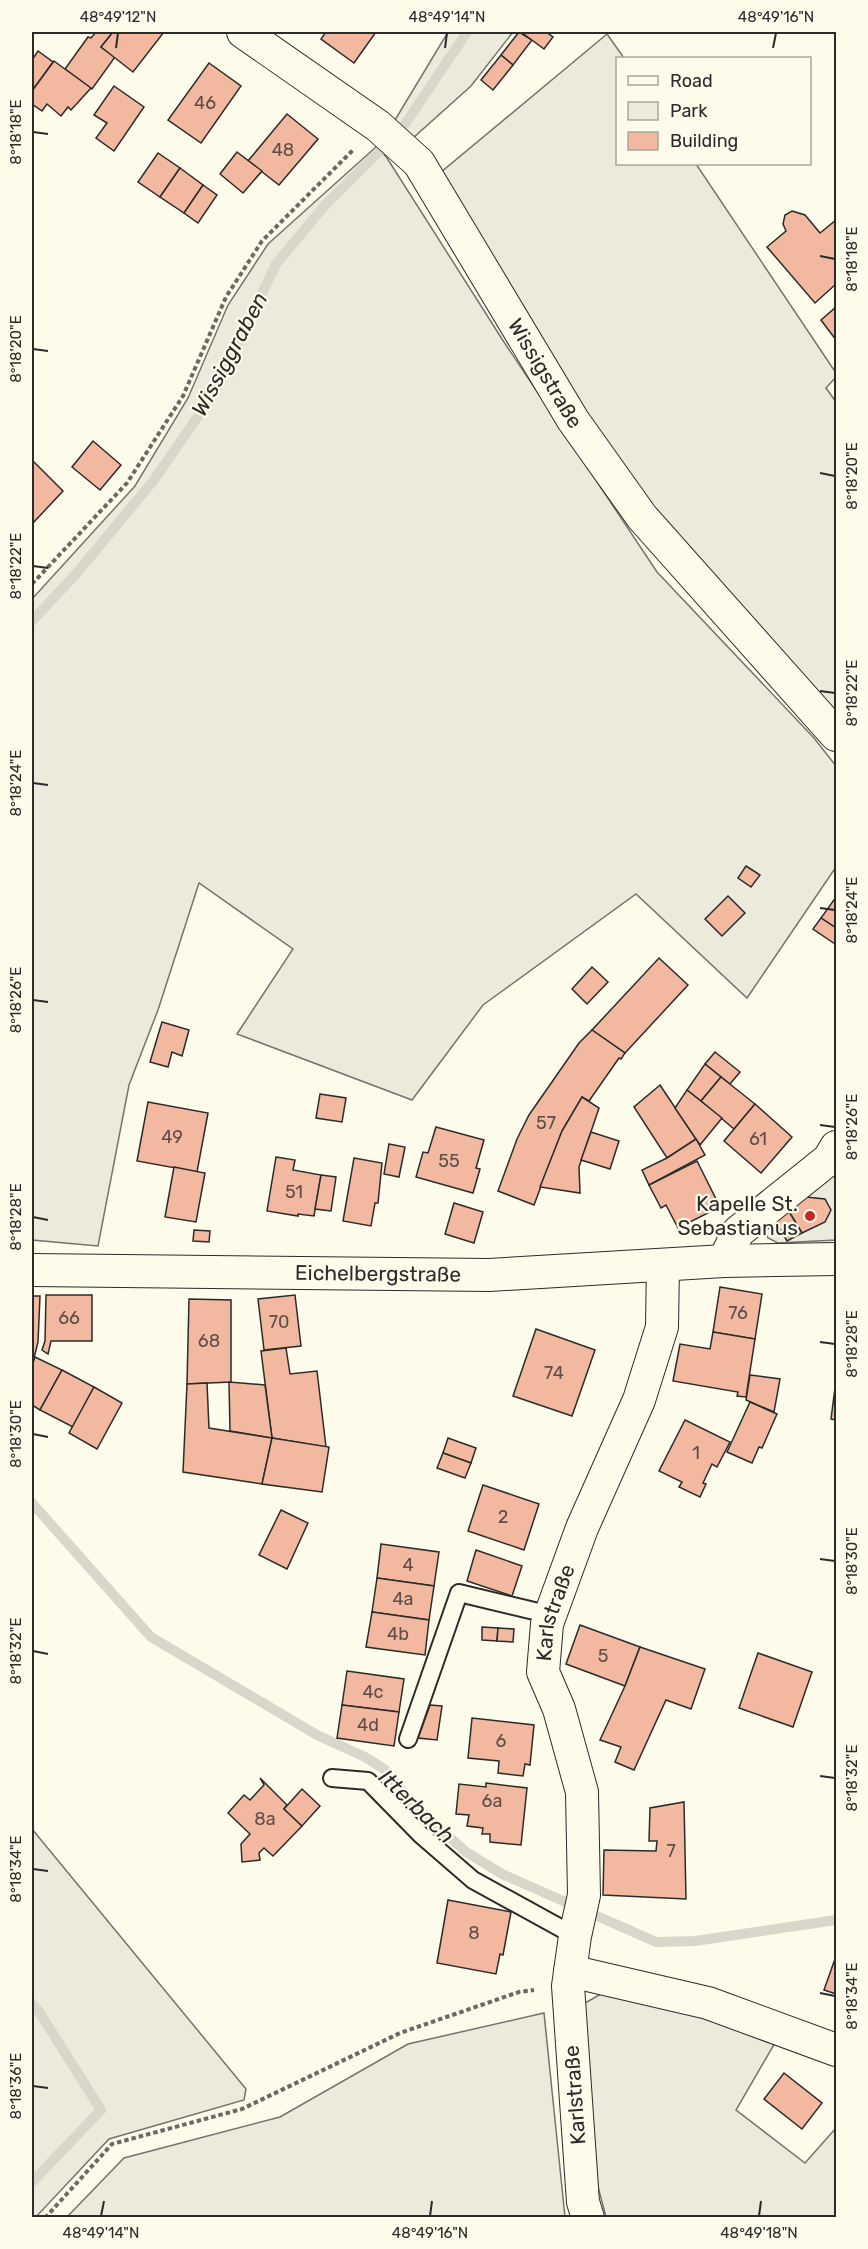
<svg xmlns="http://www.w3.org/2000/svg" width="868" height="2249" font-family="Rubik,sans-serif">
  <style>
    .green { fill: #ecebdb; stroke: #74746e; stroke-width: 1.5 }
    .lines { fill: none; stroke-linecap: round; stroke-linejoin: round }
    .stream { stroke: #d8d7c9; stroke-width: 10 }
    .building { fill: #f2b8a0; stroke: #2b2b2b; stroke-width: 1.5 }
    .service-casing { stroke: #2b2b2b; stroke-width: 20 }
    .minor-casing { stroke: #2b2b2b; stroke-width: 34 }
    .path { stroke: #6a6964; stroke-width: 4; stroke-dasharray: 4.5 3; stroke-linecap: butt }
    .service { stroke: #fdfbea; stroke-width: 16 }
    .minor { stroke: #fdfbea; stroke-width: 32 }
    .ticks { fill: none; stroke: #2b2b2b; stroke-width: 2 }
    .poi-dot { fill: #c62828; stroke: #fdfbea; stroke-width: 2 }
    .labels { text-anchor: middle; stroke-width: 4.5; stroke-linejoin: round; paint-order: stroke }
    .number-label { font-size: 18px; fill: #5d4e48 }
    .street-label { font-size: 21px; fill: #2b2b2b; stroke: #fdfbea }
    .poi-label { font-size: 21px; fill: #2b2b2b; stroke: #fdfbea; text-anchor: end }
    .water-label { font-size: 22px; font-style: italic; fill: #2b2b2b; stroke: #fdfbea }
    .neatline { fill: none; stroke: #2b2b2b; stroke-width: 2 }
    .ticks-label { font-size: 15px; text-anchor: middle; fill: #2b2b2b }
  </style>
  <rect width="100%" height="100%" fill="#fdfbea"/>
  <g class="green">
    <polygon points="448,32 513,32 471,86 414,137 392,125"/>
    <polygon points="607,34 624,58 618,58 618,164 696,164 836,373 836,377 826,388 836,402 836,724 657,520 568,391 440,173"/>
    <polygon points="377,146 387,158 502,339 657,572 814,738 836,766 836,867 747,998 636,894 483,1005 412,1100 237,1034 293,949 199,883 158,1010 129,1085 98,1246 32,1240 32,599 135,486 188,398 228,305 268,244"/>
    <polygon points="826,1175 836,1176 836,1240 778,1243 768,1238 765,1231 771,1219"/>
    <polygon points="32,1829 246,2089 244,2100 109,2139 35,2218 32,2217"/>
    <polygon points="606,1991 779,2036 736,2110 805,2163 836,2128 836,2217 606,2217 593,2168 585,2063 585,2003"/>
    <polygon points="544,2013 565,2217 67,2217 124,2158 280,2117 408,2044"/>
  </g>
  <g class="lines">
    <g class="stream">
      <polyline points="32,621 76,574 154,480 214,393 276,264 326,204 401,130 467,32"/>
      <polyline points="32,1503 151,1637 317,1735 365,1757 384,1769 412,1803 466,1852 502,1874 656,1942 695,1941 836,1920"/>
      <polyline points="32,2004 38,2010 101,2110 32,2182"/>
    </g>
  </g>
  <g class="building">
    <polygon points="96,32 113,32 101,47 115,57 92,89 65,69 88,37 91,38"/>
    <polygon points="113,32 164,32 133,72 101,47"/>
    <polygon points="326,32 376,32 354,63 321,39"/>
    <polygon points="519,32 532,40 513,65 501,55"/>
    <polygon points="521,32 546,32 553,37 544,49"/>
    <polygon points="38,51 53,62 32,91 32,60"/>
    <polygon points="501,55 513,65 493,90 481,80"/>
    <polygon points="54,61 91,88 71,110 68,107 61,116 47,104 42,111 32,104 32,91"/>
    <polygon points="209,63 241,86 201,143 168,120"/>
    <polygon points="114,86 144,107 114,151 96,138 107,123 94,115"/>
    <polygon points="287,114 318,139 279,185 248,161"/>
    <polygon points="237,152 262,171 243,193 220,174"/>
    <polygon points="158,153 180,168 160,197 138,182"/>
    <polygon points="180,168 203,185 184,213 160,197"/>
    <polygon points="203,185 217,195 198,223 184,213"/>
    <polygon points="792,211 805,215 820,233 836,220 836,284 815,303 767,247 786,231 783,224 785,215"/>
    <polygon points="836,307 836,340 821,320"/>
    <polygon points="93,441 121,465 100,490 72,467"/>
    <polygon points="32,460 63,491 34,522 32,520"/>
    <polygon points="746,866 760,875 751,887 738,878"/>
    <polygon points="728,896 745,913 722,936 705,919"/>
    <polygon points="836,897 836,928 821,918"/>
    <polygon points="821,918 836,928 835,944 813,929"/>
    <polygon points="659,958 688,985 625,1053 592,1030"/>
    <polygon points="592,967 608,982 587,1004 572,989"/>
    <polygon points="162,1022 189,1030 182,1056 172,1052 168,1067 150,1062"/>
    <polygon points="592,1030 625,1053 621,1059 619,1058 589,1101 582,1097 562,1131 534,1205 498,1191 517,1139 529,1115 579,1043"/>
    <polygon points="715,1052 740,1072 730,1084 705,1064"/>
    <polygon points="705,1064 721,1077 701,1101 687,1090"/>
    <polygon points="721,1077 755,1104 734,1129 701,1101"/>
    <polygon points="660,1085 696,1139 667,1158 634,1107"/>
    <polygon points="687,1090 722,1118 700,1145 675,1108"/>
    <polygon points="320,1094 346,1098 342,1122 316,1118"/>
    <polygon points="582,1097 599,1108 579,1167 580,1193 540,1187 562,1131"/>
    <polygon points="148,1102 208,1113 197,1172 137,1161"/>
    <polygon points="755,1104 792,1137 761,1173 724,1141"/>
    <polygon points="436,1127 484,1140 476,1168 480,1169 473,1193 416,1177 423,1152 428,1153"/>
    <polygon points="591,1132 619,1141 610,1169 581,1160"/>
    <polygon points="696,1139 705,1155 649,1185 642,1170 667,1158"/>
    <polygon points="389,1144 405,1147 399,1177 384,1174"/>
    <polygon points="276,1157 295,1160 293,1170 321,1175 314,1216 298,1214 298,1216 267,1211"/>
    <polygon points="354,1158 382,1163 378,1203 375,1203 371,1226 343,1221"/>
    <polygon points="697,1161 720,1207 678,1228 666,1205 661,1208 649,1185"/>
    <polygon points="174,1167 205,1173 196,1222 165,1217"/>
    <polygon points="321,1175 336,1177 331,1211 315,1209"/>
    <polygon points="806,1197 825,1199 831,1210 825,1222 802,1233 788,1210"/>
    <polygon points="454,1203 483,1212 474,1243 445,1234"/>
    <polygon points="788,1210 802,1233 787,1241 774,1219"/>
    <polygon points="194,1230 210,1231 209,1242 193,1241"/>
    <polygon points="720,1287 762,1294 755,1339 713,1332"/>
    <polygon points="46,1295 92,1295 92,1341 51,1341 48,1354 42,1350 45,1341"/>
    <polygon points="295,1295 301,1346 264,1350 258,1299"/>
    <polygon points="32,1296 40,1296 38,1342 32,1366"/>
    <polygon points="189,1299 231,1300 231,1382 187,1384"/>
    <polygon points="536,1329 595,1350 572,1416 513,1396"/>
    <polygon points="713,1332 755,1339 746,1397 737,1396 738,1392 673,1381 680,1344 710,1349"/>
    <polygon points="286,1348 290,1374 317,1371 326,1447 272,1438 261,1351"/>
    <polygon points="35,1357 62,1370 40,1410 32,1405 32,1366"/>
    <polygon points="62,1370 94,1387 73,1427 40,1410"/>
    <polygon points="750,1375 780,1379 774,1412 746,1400"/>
    <polygon points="836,1380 836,1420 831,1419"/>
    <polygon points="229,1382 265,1385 272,1438 230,1431"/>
    <polygon points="207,1383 209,1428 272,1438 262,1484 183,1472 187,1384"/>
    <polygon points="94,1387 122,1403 97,1449 69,1433"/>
    <polygon points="750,1402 777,1414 762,1448 759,1447 752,1463 727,1452"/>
    <polygon points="685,1420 730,1442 717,1467 712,1464 703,1483 706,1484 700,1497 679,1487 682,1482 659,1471"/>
    <polygon points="272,1438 329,1447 322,1492 262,1484"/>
    <polygon points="448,1438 476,1448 471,1463 443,1453"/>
    <polygon points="443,1453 471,1463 465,1478 437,1468"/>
    <polygon points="483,1485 539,1504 524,1550 468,1531"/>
    <polygon points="281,1510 308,1523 287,1569 259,1555"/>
    <polygon points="381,1544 439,1552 434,1586 377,1578"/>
    <polygon points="476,1550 522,1566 512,1596 467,1581"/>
    <polygon points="377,1578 434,1586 429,1620 372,1612"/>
    <polygon points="372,1612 429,1620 425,1655 366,1647"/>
    <polygon points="580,1625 640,1647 625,1686 566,1664"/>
    <polygon points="482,1627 498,1628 497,1641 482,1640"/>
    <polygon points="498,1628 514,1629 513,1642 497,1641"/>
    <polygon points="640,1647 705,1669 691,1709 666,1700 634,1770 615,1762 621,1747 600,1740 625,1686"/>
    <polygon points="758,1653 812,1672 793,1727 739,1708"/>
    <polygon points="347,1671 404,1679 399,1712 342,1705"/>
    <polygon points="342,1705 399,1712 394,1746 337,1738"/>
    <polygon points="430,1705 442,1706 437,1740 418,1738"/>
    <polygon points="472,1718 534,1725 530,1765 525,1764 523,1776 498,1773 499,1761 468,1758"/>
    <polygon points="260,1778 287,1805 284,1809 302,1826 273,1856 264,1848 259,1853 260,1860 242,1862 241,1844 250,1834 228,1813 244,1795 250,1800 264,1785"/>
    <polygon points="486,1783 527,1788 521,1845 490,1842 490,1834 482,1834 483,1828 467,1826 469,1815 456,1814 459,1784 486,1787"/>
    <polygon points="302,1789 320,1806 302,1826 284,1809"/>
    <polygon points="684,1802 686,1899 603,1895 604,1850 656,1851 657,1841 649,1841 650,1808"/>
    <polygon points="448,1900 511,1912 503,1955 500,1954 496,1974 437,1963"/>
    <polygon points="836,1956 836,1994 824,1990"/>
    <polygon points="784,2073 822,2103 802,2129 764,2099"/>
  </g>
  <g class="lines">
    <g class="service-casing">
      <g id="service">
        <polyline points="408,1739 459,1593 551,1615"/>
        <polyline points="332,1778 368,1781 421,1835 473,1880 575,1936"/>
      </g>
    </g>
    <g class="minor-casing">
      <g id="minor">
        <path id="s1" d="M 243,32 L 378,126 L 419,163 L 573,420 L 642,517 L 836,735"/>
        <polyline points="724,1261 738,1232 829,1159 836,1147"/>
        <path id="s2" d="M 32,1270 L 489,1275 L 724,1261 L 836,1259"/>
        <polyline points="570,1971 708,2003 836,2050"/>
        <path id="s3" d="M 588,2218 L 583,2202 L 568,1986 L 575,1936 L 584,1895 L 582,1792 L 559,1709 L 543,1672 L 547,1624 L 582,1528 L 639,1400 L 662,1327 L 663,1265"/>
      </g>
    </g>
    <g class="path">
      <polyline points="32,584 127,483 183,396 226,297 262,241 353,150"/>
      <polyline points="45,2218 112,2144 242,2109 400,2033 519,1992 534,1990"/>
    </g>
    <use href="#service" class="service"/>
    <use href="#minor" class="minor"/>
  </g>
  <path class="ticks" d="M 116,48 L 118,33M 445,48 L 447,33M 773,48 L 776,33M 33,132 L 48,134M 820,256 L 835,259M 33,349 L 48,351M 820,473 L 835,476M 33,566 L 48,568M 820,691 L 835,693M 33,783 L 48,785M 820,908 L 835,910M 33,1000 L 48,1002M 820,1125 L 835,1127M 33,1217 L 48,1220M 820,1342 L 835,1344M 33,1434 L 48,1437M 820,1559 L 835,1561M 33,1651 L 48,1654M 820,1776 L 835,1778M 33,1869 L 48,1871M 820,1993 L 835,1996M 33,2086 L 48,2088M 101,2216 L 104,2201M 430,2216 L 432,2201M 759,2216 L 761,2201"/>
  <circle class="poi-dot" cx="810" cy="1216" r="6"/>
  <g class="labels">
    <g class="number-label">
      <text x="205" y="109">46</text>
      <text x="283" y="156">48</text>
      <text x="546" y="1129">57</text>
      <text x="172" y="1143">49</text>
      <text x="758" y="1145">61</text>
      <text x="449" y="1167">55</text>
      <text x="294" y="1198">51</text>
      <text x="738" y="1319">76</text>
      <text x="69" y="1324">66</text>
      <text x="279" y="1328">70</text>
      <text x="209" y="1347">68</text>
      <text x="554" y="1379">74</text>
      <text x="696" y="1459">1</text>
      <text x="503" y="1523">2</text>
      <text x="408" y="1571">4</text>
      <text x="403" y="1605">4a</text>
      <text x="398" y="1640">4b</text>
      <text x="603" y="1662">5</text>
      <text x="373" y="1698">4c</text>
      <text x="368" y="1731">4d</text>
      <text x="501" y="1747">6</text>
      <text x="492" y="1807">6a</text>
      <text x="265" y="1825">8a</text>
      <text x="671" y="1857">7</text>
      <text x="474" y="1939">8</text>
    </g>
    <g class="street-label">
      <text dy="7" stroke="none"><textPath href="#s1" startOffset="465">Wissigstraße</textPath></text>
      <text dy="7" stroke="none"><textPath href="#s2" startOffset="346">Eichelbergstraße</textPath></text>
      <text dy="7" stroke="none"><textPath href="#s3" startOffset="616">Karlstraße</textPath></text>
      <text transform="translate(575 2095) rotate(-94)" y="7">Karlstraße</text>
    </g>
    <g class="poi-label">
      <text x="798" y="1211">Kapelle St.<tspan x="798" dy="24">Sebastianus</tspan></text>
    </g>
    <g class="water-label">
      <text transform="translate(229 354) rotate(-62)" y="8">Wissiggraben</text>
      <text transform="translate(417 1806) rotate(44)" y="8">Itterbach</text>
    </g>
  </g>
  <rect width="868" height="2249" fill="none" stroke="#fdfbea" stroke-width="66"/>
  <rect x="616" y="57" width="195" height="108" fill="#fdfbea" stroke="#a9a89e" stroke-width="1.5"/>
  <rect x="628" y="76" width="30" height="9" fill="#fdfbea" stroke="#a9a89e" stroke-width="1.5"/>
  <text x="670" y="87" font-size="18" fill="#2b2b2b">Road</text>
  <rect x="628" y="102" width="30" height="18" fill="#ecebdb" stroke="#a9a89e" stroke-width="1.5"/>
  <text x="670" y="117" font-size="18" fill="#2b2b2b">Park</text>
  <rect x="628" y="132" width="30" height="18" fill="#f2b8a0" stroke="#a9a89e" stroke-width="1.5"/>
  <text x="670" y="147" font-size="18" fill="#2b2b2b">Building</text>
  <rect x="33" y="33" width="802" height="2183" class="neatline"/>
  <g class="ticks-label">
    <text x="118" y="22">48°49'12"N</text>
    <text x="447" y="22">48°49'14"N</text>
    <text x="776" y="22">48°49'16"N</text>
    <text transform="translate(16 132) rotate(-90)" y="5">8°18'18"E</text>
    <text transform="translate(852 259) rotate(-90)" y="5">8°18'18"E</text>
    <text transform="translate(16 349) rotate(-90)" y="5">8°18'20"E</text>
    <text transform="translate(852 476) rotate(-90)" y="5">8°18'20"E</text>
    <text transform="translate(16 566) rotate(-90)" y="5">8°18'22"E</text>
    <text transform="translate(852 693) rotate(-90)" y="5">8°18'22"E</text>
    <text transform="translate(16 783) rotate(-90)" y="5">8°18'24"E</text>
    <text transform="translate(852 910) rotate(-90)" y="5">8°18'24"E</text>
    <text transform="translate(16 1000) rotate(-90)" y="5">8°18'26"E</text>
    <text transform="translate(852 1127) rotate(-90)" y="5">8°18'26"E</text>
    <text transform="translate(16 1217) rotate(-90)" y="5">8°18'28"E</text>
    <text transform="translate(852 1344) rotate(-90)" y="5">8°18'28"E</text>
    <text transform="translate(16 1434) rotate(-90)" y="5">8°18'30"E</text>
    <text transform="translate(852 1561) rotate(-90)" y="5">8°18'30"E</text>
    <text transform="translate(16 1651) rotate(-90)" y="5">8°18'32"E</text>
    <text transform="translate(852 1778) rotate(-90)" y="5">8°18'32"E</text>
    <text transform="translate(16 1869) rotate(-90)" y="5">8°18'34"E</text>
    <text transform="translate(852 1996) rotate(-90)" y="5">8°18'34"E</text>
    <text transform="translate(16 2086) rotate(-90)" y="5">8°18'36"E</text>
    <text x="101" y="2238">48°49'14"N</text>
    <text x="430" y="2238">48°49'16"N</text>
    <text x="759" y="2238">48°49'18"N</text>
  </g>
</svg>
